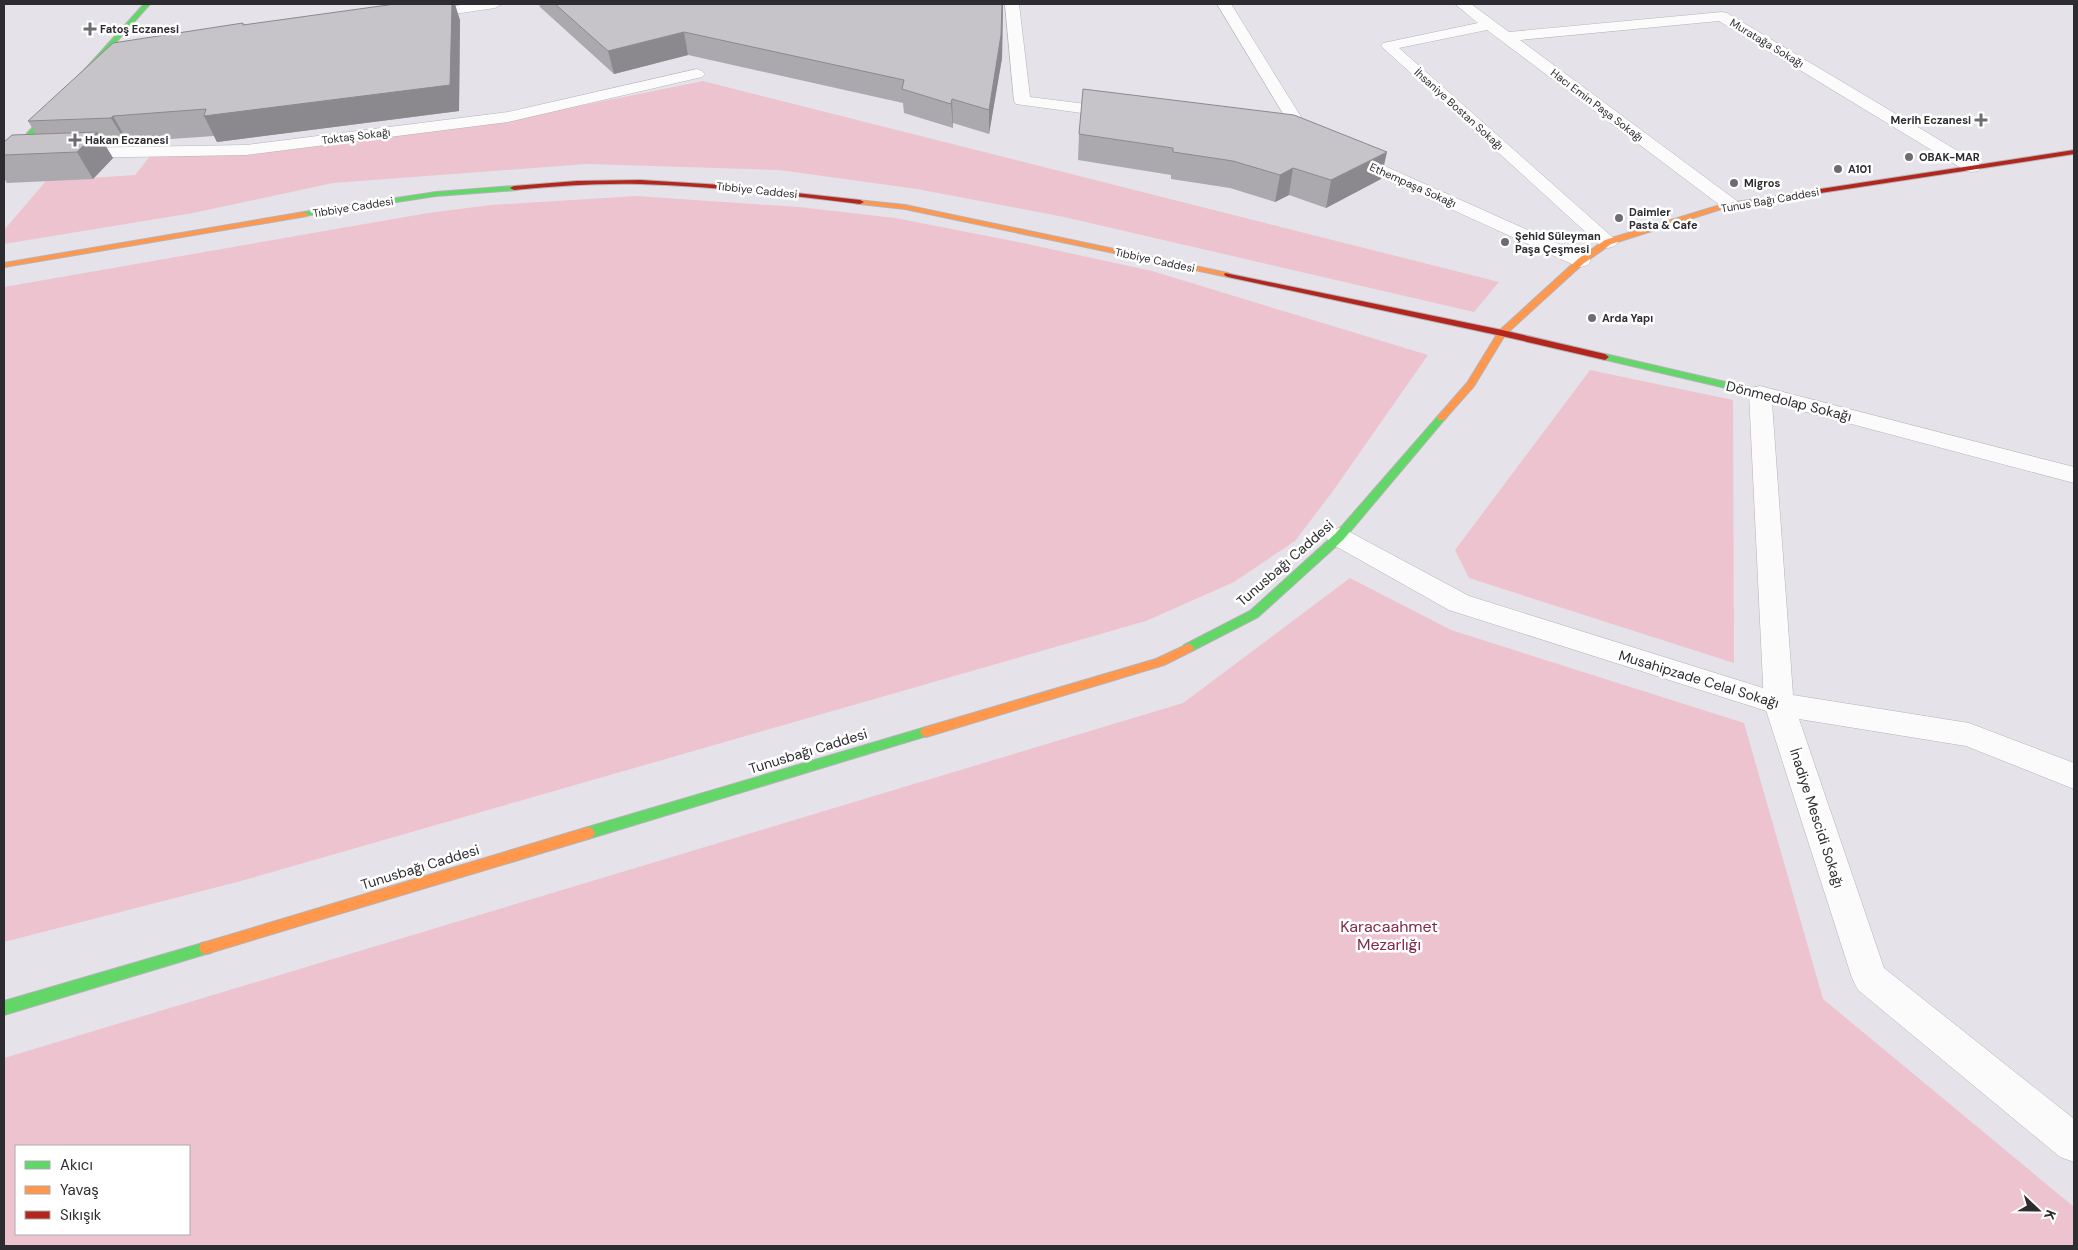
<svg xmlns="http://www.w3.org/2000/svg" width="2078" height="1250" font-family="'DM Sans',sans-serif">
  <style>
    .green { fill: #edc3d0; fill-rule: evenodd }
    .lines { fill: none; stroke-linecap: round; stroke-linejoin: round }
    .lane-casing { stroke: #b4b3b7; stroke-width: 1 }
    .street-casing { stroke: #b4b3b7; stroke-width: 1 }
    .fast-casing { stroke: #b4b3b7; stroke-width: 2 }
    .slow-casing { stroke: #b4b3b7; stroke-width: 2 }
    .jam-casing { stroke: #b4b3b7; stroke-width: 2 }
    .lane { fill: #fbfbfc; fill-rule: evenodd }
    .street { fill: #fbfbfc; fill-rule: evenodd }
    .fast { fill: #63d668; fill-rule: evenodd }
    .slow { fill: #ff974d; fill-rule: evenodd }
    .jam { fill: #b3261e; fill-rule: evenodd }
    .wall { fill: #aba9ad }
    .shaded-wall { fill: #8b898d }
    .building { fill: #c7c4c9; stroke: #8b898d }
    .poi-dot { fill: #6d6c71; stroke: #fff; stroke-width: 2 }
    .labels { text-anchor: middle; stroke-width: 5; stroke-linejoin: round; paint-order: stroke }
    .far-poi-label { font-size: 11px; font-weight: bold; fill: #2d2c30; stroke: #fff; text-anchor: start }
    .far-street-label { font-size: 11px; fill: #2d2c30; stroke: #fff }
    .street-label { font-size: 14px; fill: #2d2c30; stroke: #fff }
    .near-park-label { font-size: 16px; fill: #812948; stroke: #fff }
  </style>
  <rect width="100%" height="100%" fill="#e5e3e9"/>
  <g class="green">
    <polygon points="703,81 1499,282 1474,312 1064,217 917,189 779,170 587,164 333,183 193,213 4,244 4,230 46,181 135,175 151,155 510,120"/>
    <polygon points="636,196 799,207 895,218 1023,243 1152,271 1428,355 1333,491 1295,541 1234,582 1146,621 241,881 4,942 4,287 428,213 491,205"/>
    <polygon points="1590,370 1733,400 1734,663 1469,578 1455,550"/>
    <path d="M 1350,578 L 1451,630 L 1744,723 L 1823,999 L 2074,1207 L 2074,1246 L 4,1246 L 4,1058 L 1183,703 ZM 16,1146 L 189,1146 L 189,1234 L 16,1234 Z"/>
  </g>
  <g class="lines">
    <g class="lane-casing">
      <polygon id="lane" points="1339,528 1348,531 1469,596 1789,696 1794,704 1789,712 1779,715 1449,610 1330,543 1326,537 1330,531"/>
    </g>
    <g class="street-casing">
      <g id="street">
        <polygon points="468,4 502,4 495,8 420,19 415,18 413,15 415,12 420,11"/>
        <polygon points="1005,4 1019,4 1030,97 1118,108 1124,110 1126,113 1124,116 1118,118 1016,104 1014,101"/>
        <polygon points="1217,4 1231,4 1311,133 1588,257 1591,261 1588,265 1581,267 1574,265 1299,140"/>
        <polygon points="1455,4 1471,4 1509,32 1722,12 1727,13 1978,163 1981,167 1978,171 1972,172 1966,171 1719,21 1520,40 1737,201 1740,205 1737,209 1731,211 1725,209 1487,30 1399,48 1618,242 1615,246 1608,248 1601,246 1381,46 1383,43 1388,42 1478,23"/>
        <polygon points="697,69 702,71 705,74 702,77 508,122 246,155 72,158 66,157 63,153 66,149 72,148 246,145 508,112"/>
        <polygon points="1760,386 2074,467 2074,483 1772,403 1793,695 1969,723 2074,763 2074,789 1966,746 1799,719 1884,968 2074,1119 2074,1162 2060,1157 1858,990 1852,978 1764,704 1749,393 1752,388"/>
      </g>
    </g>
    <g class="fast-casing">
      <g id="fast">
        <polygon points="144,4 150,4 7,165 4,165 4,159"/>
        <polygon points="514,186 517,186 517,190 436,196 304,216 300,214 304,212 436,192"/>
        <polygon points="1605,354 1760,390 1765,393 1760,396 1602,359 1601,357"/>
        <polygon points="1441,415 1446,418 1444,420 1343,540 1258,617 1192,651 1184,651 1182,648 1184,645 1250,611 1335,534 1438,416"/>
        <polygon points="926,727 930,729 932,732 930,735 588,839 583,837 581,833 583,829 588,827"/>
        <polygon points="206,942 211,943 213,948 211,953 206,954 4,1015 4,1001"/>
      </g>
    </g>
    <g class="slow-casing">
      <g id="slow">
        <polygon points="857,200 905,205 1228,273 1232,275 1228,277 905,209 860,204 857,204"/>
        <polygon points="1727,203 1734,205 1611,244 1584,263 1505,335 1474,386 1444,420 1438,420 1438,416 1467,383 1499,331 1578,259 1605,240"/>
        <polygon points="304,212 308,214 307,216 4,267 4,263"/>
        <polygon points="1188,644 1192,645 1194,648 1192,651 1164,665 926,737 922,735 920,732 922,729 926,727 1156,659"/>
        <polygon points="588,827 593,829 595,833 593,837 588,839 206,954 201,953 199,948 201,943 206,942"/>
      </g>
    </g>
    <g class="jam-casing">
      <g id="jam">
        <polygon points="2074,150 2074,154 1730,207 1726,205 1730,203"/>
        <path d="M 640,180 L 722,185 L 860,200 L 864,202 L 860,204 C 787,195 713,186 640,184 C 598,183 556,186 514,190 L 510,188 L 514,186 L 577,181 Z"/>
        <polygon points="1225,273 1502,330 1605,354 1609,357 1605,360 1502,336 1228,277 1224,275"/>
      </g>
    </g>
    <use href="#lane" class="lane"/>
    <use href="#street" class="street"/>
    <use href="#fast" class="fast"/>
    <use href="#slow" class="slow"/>
    <use href="#jam" class="jam"/>
  </g>
  <g class="wall">
    <polygon points="539,4 1003,4 1002,58 989,134 953,123 953,128 904,113 903,103 688,55 614,74 540,7"/>
    <polygon points="460,20 459,111 217,142 214,136 128,142 127,144 105,145 113,158 93,179 7,183 4,178 4,142 36,134 28,121 243,23 244,25"/>
    <polygon points="1079,134 1381,179 1326,208 1289,195 1275,202 1230,188 1171,179 1171,175 1078,160"/>
  </g>
  <g class="shaded-wall">
    <polygon points="452,4 455,4 460,20 459,111 217,142 204,116"/>
    <polygon points="1002,4 1003,4 1002,58 989,134 989,110"/>
    <polygon points="684,32 688,55 614,74 608,51"/>
    <polygon points="952,99 953,123 953,128 951,104"/>
    <polygon points="113,116 128,142 127,144 111,118"/>
    <polygon points="97,132 113,158 93,179 77,152"/>
    <polygon points="1387,152 1381,179 1326,208 1331,180"/>
    <polygon points="1293,168 1289,195 1275,202 1280,175"/>
  </g>
  <g class="building">
    <polygon points="395,4 452,4 450,85 204,116 206,109 113,116 111,118 28,121 113,43 243,23 243,25"/>
    <polygon points="555,4 1002,4 1001,35 989,110 952,99 951,104 902,89 904,80 684,32 608,51"/>
    <polygon points="1083,89 1294,115 1387,152 1331,180 1293,168 1280,175 1233,161 1173,152 1173,148 1079,134"/>
    <polygon points="97,132 77,152 4,155 4,142 12,135"/>
  </g>
  <g class="poi-dot">
    <path d="M87.5 21.5h5v5h5v5h-5v5h-5v-5h-5v-5h5z"/>
    <path d="M1978.5 112.5h5v5h5v5h-5v5h-5v-5h-5v-5h5z"/>
    <path d="M72.5 132.5h5v5h5v5h-5v5h-5v-5h-5v-5h5z"/>
    <circle cx="1909" cy="157" r="5"/>
    <circle cx="1838" cy="169" r="5"/>
    <circle cx="1734" cy="183" r="5"/>
    <circle cx="1619" cy="218" r="5"/>
    <circle cx="1505" cy="242" r="5"/>
    <circle cx="1592" cy="318" r="5"/>
  </g>
  <g class="labels">
    <g class="far-poi-label">
      <text x="100" y="33">Fatoş Eczanesi</text>
      <text x="1971" y="124" text-anchor="end">Merih Eczanesi</text>
      <text x="85" y="144">Hakan Eczanesi</text>
      <text x="1919" y="161">OBAK-MAR</text>
      <text x="1848" y="173">A101</text>
      <text x="1744" y="187">Migros</text>
      <text x="1629" y="216">Daimler<tspan x="1629" dy="13">Pasta &amp; Cafe</tspan></text>
      <text x="1515" y="240">Şehid Süleyman<tspan x="1515" dy="13">Paşa Çeşmesi</tspan></text>
      <text x="1602" y="322">Arda Yapı</text>
    </g>
    <g class="far-street-label">
      <text transform="translate(1767 43) rotate(31)" y="4">Muratağa Sokağı</text>
      <text transform="translate(1597 105) rotate(37)" y="4">Hacı Emin Paşa Sokağı</text>
      <text transform="translate(1459 109) rotate(42)" y="4">İhsaniye Bostan Sokağı</text>
      <text transform="translate(356 136) rotate(-7)" y="4">Toktaş Sokağı</text>
      <text transform="translate(1413 185) rotate(24)" y="4">Ethempaşa Sokağı</text>
      <text transform="translate(757 190) rotate(6)" y="4">Tıbbiye Caddesi</text>
      <text transform="translate(1770 200) rotate(-10)" y="4">Tunus Bağı Caddesi</text>
      <text transform="translate(353 207) rotate(-9)" y="4">Tıbbiye Caddesi</text>
      <text transform="translate(1155 260) rotate(12)" y="4">Tıbbiye Caddesi</text>
    </g>
    <g class="street-label">
      <text transform="translate(1789 401) rotate(14)" y="5">Dönmedolap Sokağı</text>
      <text transform="translate(1285 563) rotate(-41)" y="5">Tunusbağı Caddesi</text>
      <text transform="translate(1699 679) rotate(17)" y="5">Musahipzade Celal Sokağı</text>
      <text transform="translate(808 751) rotate(-17)" y="5">Tunusbağı Caddesi</text>
      <text transform="translate(1817 818) rotate(72)" y="5">İnadiye Mescidi Sokağı</text>
      <text transform="translate(420 867) rotate(-17)" y="5">Tunusbağı Caddesi</text>
    </g>
    <g class="near-park-label">
      <text x="1389" y="932">Karacaahmet<tspan x="1389" dy="18">Mezarlığı</tspan></text>
    </g>
  </g>
  <rect width="2078" height="1250" fill="none" stroke="#2d2c30" stroke-width="10"/>
  <rect x="15" y="1145" width="175" height="90" fill="#ffffff" stroke="#ababac"/>
  <rect x="25" y="1161" width="25" height="8" fill="#63d668" stroke="#ababac"/>
  <text x="60" y="1170" font-size="15" fill="#2d2c30">Akıcı</text>
  <rect x="25" y="1186" width="25" height="8" fill="#ff974d" stroke="#ababac"/>
  <text x="60" y="1195" font-size="15" fill="#2d2c30">Yavaş</text>
  <rect x="25" y="1211" width="25" height="8" fill="#b3261e" stroke="#ababac"/>
  <text x="60" y="1220" font-size="15" fill="#2d2c30">Sıkışık</text>
  <g transform="translate(2038 1210) rotate(112)" stroke="#ffffff" stroke-width="4" paint-order="stroke">
  <path d="M0-4L9 19L0 12L-9 19Z" fill="#2d2c30"/>
  <text y="-8" font-size="14" font-weight="bold" text-anchor="middle" fill="#2d2c30">K</text>
  </g>
</svg>
